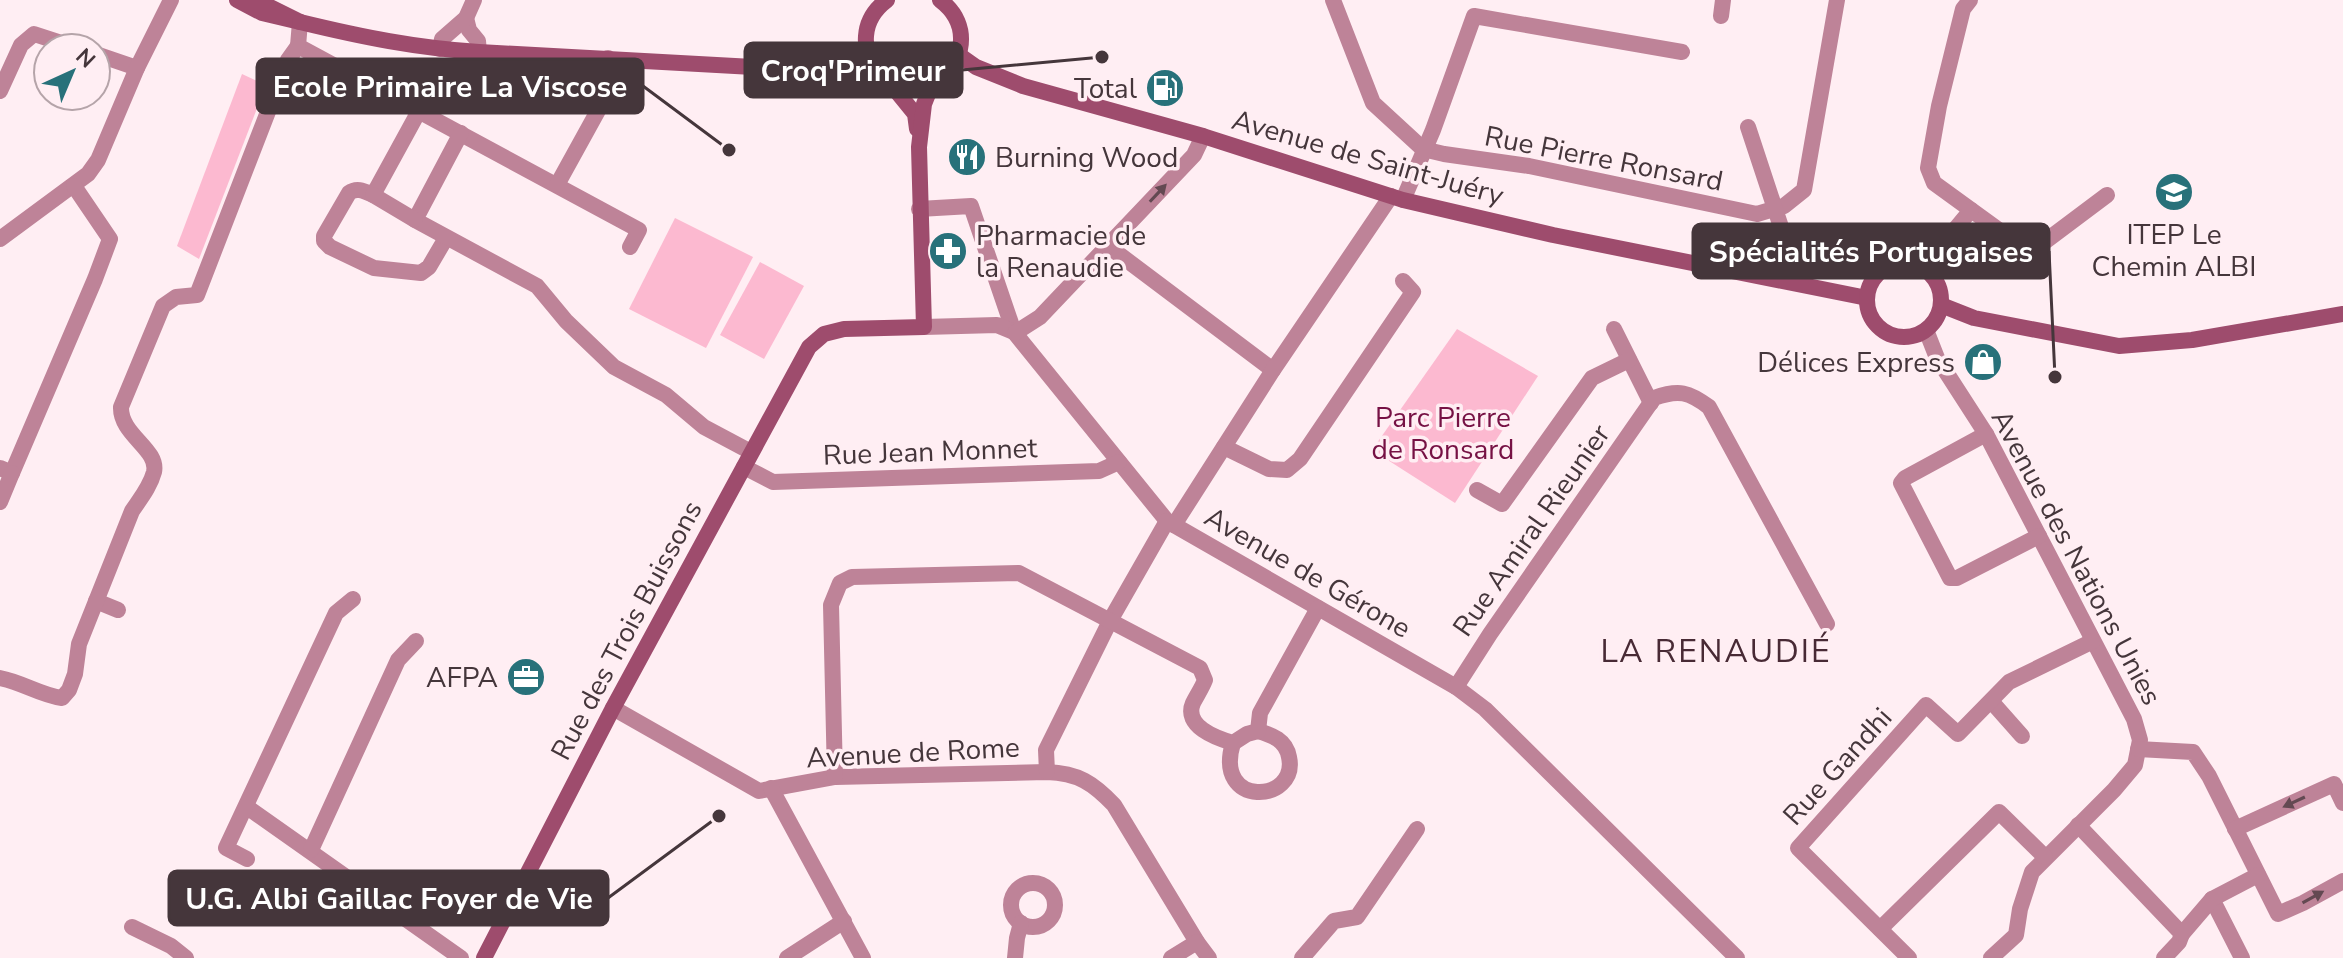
<svg xmlns="http://www.w3.org/2000/svg" width="2343" height="958" font-family="'Nunito Sans',sans-serif">
  <style>
    .green { fill: #fcb9d0 }
    .lines { fill: none; stroke-linecap: round; stroke-linejoin: round }
    .street { stroke: #be8398; stroke-width: 16 }
    .secondary { stroke: #9e4c6d; stroke-width: 16 }
    .oneway { fill: #634952 }
    .labels { text-anchor: middle; stroke-width: 7; stroke-linejoin: round; paint-order: stroke }
    .poi-label { font-size: 28px; fill: #45363b; stroke: #ffeef3; text-anchor: end }
    .street-label { font-size: 28px; fill: #45363b; stroke: #ffeef3 }
    .park-label { font-size: 28px; fill: #761144; stroke: #ffeef3 }
    .quarter-label { font-size: 32px; letter-spacing: 2px; fill: #482a35; stroke: #ffeef3 }
    .leader { fill: none; stroke: #45363b; stroke-width: 3 }
    .callout-dot { fill: #45363b; stroke: #ffeef3; stroke-width: 3 }
    .callout { fill: #45363b; stroke: #45363b; stroke-width: 3 }
    .callout-label { font-size: 30px; text-anchor: middle; font-weight: bold; fill: #fff }
  </style>
  <rect width="100%" height="100%" fill="#ffeef3"/>
  <g class="green">
    <polygon points="242,74 266,85 199,259 177,246"/>
    <polygon points="675,218 753,257 706,348 629,309"/>
    <polygon points="760,262 804,286 764,359 720,335"/>
    <polygon points="1457,329 1538,376 1455,503 1372,450"/>
  </g>
  <g class="lines">
    <g class="street">
      <polyline points="1333,0 1373,103 1423,149 1444,154 1529,166 1757,214 1784,206 1804,190 1837,0"/>
      <polyline points="1970,0 1963,9 1939,106 1928,168 1934,183 2007,236 2022,244 2043,243 2107,195"/>
      <polyline points="1721,16 1723,0"/>
      <polyline points="466,18 469,30 478,41 479,52"/>
      <polyline points="300,22 298,46 639,230 630,247"/>
      <polyline points="440,49 442,39 466,18 474,0"/>
      <polyline points="96,54 137,68"/>
      <polyline points="0,91 21,45 34,34 77,48"/>
      <path d="M 419,111 L 373,195 C 364,191 357,187 349,193 L 324,236 L 324,241 L 330,247 L 374,268 L 421,273 L 429,267 L 446,238"/>
      <polyline points="1748,127 1783,233 1775,278"/>
      <polyline points="461,133 415,220 537,286 566,321 614,367 666,395 704,427 751,452"/>
      <polyline points="557,185 605,98 608,90 608,58"/>
      <polyline points="373,195 415,220"/>
      <polyline points="1403,200 1433,130 1474,16 1682,52"/>
      <polyline points="919,209 971,206 1014,332 1167,521 1456,687 1485,709 1737,958"/>
      <polyline points="0,239 88,174 98,160 137,68 171,0"/>
      <polyline points="1108,246 1273,370"/>
      <polyline points="1923,268 1971,210"/>
      <polyline points="924,327 997,325 1014,332"/>
      <polyline points="1614,329 1651,403"/>
      <polyline points="1926,330 1937,358 1986,434 2134,719 2140,740 2135,765 2114,790 2032,872 2020,909 2016,935 1991,958"/>
      <polyline points="1015,333 1040,317 1194,155 1203,136"/>
      <polyline points="1986,434 1905,478 1901,483 1950,578 1957,578 2039,536"/>
      <polyline points="1224,447 1269,469 1287,470 1300,459 1413,292 1403,281"/>
      <polyline points="744,467 773,482 1099,471 1119,462"/>
      <polyline points="0,468 12,473 95,279 110,239 74,186"/>
      <polyline points="1477,490 1502,504 1592,378 1629,360"/>
      <polyline points="0,502 12,473"/>
      <polyline points="1174,525 1273,370 1391,196"/>
      <polyline points="96,601 118,610"/>
      <path d="M 0,678 C 22,682 40,695 62,698 L 69,690 L 75,674 L 79,644 L 132,511 C 140,499 150,487 154,472 C 159,449 120,435 121,407 L 163,306 L 176,297 L 197,295 L 288,60 L 298,46"/>
      <path d="M 1456,687 L 1490,634 L 1654,398 C 1679,389 1689,392 1709,407 L 1827,624"/>
      <polyline points="1991,701 2022,736"/>
      <path d="M 613,708 L 759,791 L 835,777 L 1047,772 C 1078,773 1093,783 1114,805 L 1197,942 L 1209,958"/>
      <path d="M 1233,743 C 1213,809 1299,803 1289,757 C 1286,740 1272,735 1258,731"/>
      <polyline points="2138,749 2193,752 2209,776 2278,914 2303,903 2343,881"/>
      <polyline points="1047,772 1046,750 1111,619 1167,521"/>
      <path d="M 835,777 L 831,605 L 840,583 L 852,577 L 1019,573 L 1200,668 L 1205,680 C 1202,688 1197,695 1193,703 C 1183,726 1216,738 1233,743 L 1247,734 L 1258,731 L 1260,713 L 1318,608"/>
      <polyline points="771,788 863,958"/>
      <polyline points="247,807 461,958"/>
      <polyline points="2078,825 2182,934 2179,942 2164,958"/>
      <polyline points="2235,829 2334,784 2343,803"/>
      <polyline points="311,850 398,660 416,641"/>
      <polyline points="247,859 226,848 336,613 353,599"/>
      <circle cx="1033" cy="905" r="22"/>
      <polyline points="2212,899 2242,958"/>
      <polyline points="132,927 171,946 186,958"/>
      <polyline points="1880,929 1999,812 2045,857"/>
      <polyline points="2182,934 2212,899 2258,875"/>
      <polyline points="787,958 844,921"/>
      <polyline points="1015,958 1017,938 1021,923"/>
      <polyline points="1171,958 1197,942"/>
      <polyline points="1302,958 1334,921 1357,917 1417,829"/>
      <polyline points="1909,958 1798,848 1926,705 1958,734 2009,682 2093,641"/>
    </g>
    <g class="secondary">
      <polyline points="237,0 262,13 300,22 256,0"/>
      <path d="M 887,0 C 875,9 867,21 866,36 C 862,94 949,106 960,49 C 964,29 956,12 940,0"/>
      <path d="M 300,22 C 362,37 416,48 479,52 L 753,67 L 807,67 L 857,56 L 869,56"/>
      <polyline points="959,55 976,67 1023,86 1203,136 1403,200 1553,235 1867,298"/>
      <polyline points="889,82 915,114 917,129"/>
      <circle cx="1904" cy="300" r="37"/>
      <polyline points="1941,305 1974,318 2119,346 2192,340 2343,314"/>
      <polyline points="484,958 613,708 809,347 824,334 844,329 924,327 919,147 924,104 932,84"/>
    </g>
  </g>
  <defs><path id="oneway-solid" d="M-6-.8H1V-3.2L6.5 0L1 3.2V.8H-6Z" transform="scale(2)"/></defs>
  <g class="oneway">
    <use href="#oneway-solid" transform="translate(1158 193) rotate(-47)"/>
    <use href="#oneway-solid" transform="translate(2294 802) rotate(155)"/>
    <use href="#oneway-solid" transform="translate(2313 897) rotate(-29)"/>
  </g>
  <defs>
    <g id="fuel-disc" transform="scale(2)"><circle r="9.5" fill="#28717a" stroke="#ffeef3"/><path d="M-5.5-6h7V0h2V4h1.3V-2.5L3-4.5l.8-.8L6-3V5H2.5V1h-1V6h-7ZM-4.2-4.7v3.2H.2V-4.7Z" fill="#fff"/></g>
    <g id="restaurant-disc" transform="scale(2)"><circle r="9.5" fill="#28717a" stroke="#ffeef3"/><path d="M-5-6h1v4h1v-4h1v4h1v-4h1v5L-1.5 .5V6h-2V.5L-5-1ZM5-6V6H3V1.5H1.5Q1.5-4 5-6Z" fill="#fff"/></g>
    <g id="school-disc" transform="scale(2)"><circle r="9.5" fill="#28717a" stroke="#ffeef3"/><path d="M0-5L7-2L0 1L-7-2ZM-4 1L0 2.5L4 1V4Q0 6-4 4Z" fill="#fff"/></g>
    <g id="pharmacy-disc" transform="scale(2)"><circle r="9.5" fill="#28717a" stroke="#ffeef3"/><path d="M-2-6h4v4h4v4h-4v4h-4v-4h-4v-4h4Z" fill="#fff"/></g>
    <g id="shop-disc" transform="scale(2)"><circle r="9.5" fill="#28717a" stroke="#ffeef3"/><path d="M-5-2.5h2.3a2.7 3.5 0 0 1 5.4 0H5L5.5 6h-11ZM-1.5-2.5h3a1.5 2.3 0 0 0-3 0Z" fill="#fff"/></g>
    <g id="office-disc" transform="scale(2)"><circle r="9.5" fill="#28717a" stroke="#ffeef3"/><path d="M-6-3h4V-5.5h4V-3h4V5H-6ZM-1-4.5V-3h2v-1.5ZM-6 0V1H6V0Z" fill="#fff"/></g>
  </defs>
  <g fill-rule="evenodd">
    <use href="#fuel-disc" x="1165" y="88"/>
    <use href="#restaurant-disc" x="967" y="157"/>
    <use href="#school-disc" x="2174" y="192"/>
    <use href="#pharmacy-disc" x="948" y="251"/>
    <use href="#shop-disc" x="1983" y="362"/>
    <use href="#office-disc" x="526" y="677"/>
  </g>
  <g class="labels">
    <g class="poi-label">
      <text x="1137" y="98">Total</text>
      <text x="995" y="167" text-anchor="start">Burning Wood</text>
      <text x="2174" y="244" text-anchor="middle">ITEP Le<tspan x="2174" dy="32">Chemin ALBI</tspan></text>
      <text x="976" y="245" text-anchor="start">Pharmacie de<tspan x="976" dy="32">la Renaudie</tspan></text>
      <text x="1955" y="372">Délices Express</text>
      <text x="498" y="687">AFPA</text>
    </g>
    <g class="street-label">
      <text transform="translate(1368 157) rotate(16)" y="10">Avenue de Saint-Juéry</text>
      <text transform="translate(1604 158) rotate(11)" y="10">Rue Pierre Ronsard</text>
      <text transform="translate(930 451) rotate(-2)" y="10">Rue Jean Monnet</text>
      <text transform="translate(1531 530) rotate(-55)" y="10">Rue Amiral Rieunier</text>
      <text transform="translate(2077 557) rotate(62)" y="10">Avenue des Nations Unies</text>
      <text transform="translate(1308 572) rotate(30)" y="10">Avenue de Gérone</text>
      <text transform="translate(626 630) rotate(-62)" y="10">Rue des Trois Buissons</text>
      <text transform="translate(913 752) rotate(-3)" y="10">Avenue de Rome</text>
      <text transform="translate(1837 766) rotate(-48)" y="10">Rue Gandhi</text>
    </g>
    <g class="park-label">
      <text x="1443" y="427">Parc Pierre<tspan x="1443" dy="32">de Ronsard</tspan></text>
    </g>
    <g class="quarter-label">
      <text x="1716" y="662">LA RENAUDIÉ</text>
    </g>
  </g>
  <path class="leader" d="M1102 57L962 70M729 150L643 86M2055 377L2049 251M719 816L608 898"/>
  <g class="callout-dot">
    <circle cx="1102" cy="57" r="8"/>
    <circle cx="729" cy="150" r="8"/>
    <circle cx="2055" cy="377" r="8"/>
    <circle cx="719" cy="816" r="8"/>
  </g>
  <g class="callout">
    <rect x="745" y="43" width="217" height="54" rx="8"/>
    <rect x="257" y="59" width="386" height="54" rx="8"/>
    <rect x="1693" y="224" width="356" height="54" rx="8"/>
    <rect x="169" y="871" width="439" height="54" rx="8"/>
  </g>
  <g class="callout-label">
    <text x="853" y="81">Croq'Primeur</text>
    <text x="450" y="97">Ecole Primaire La Viscose</text>
    <text x="1871" y="262">Spécialités Portugaises</text>
    <text x="389" y="909">U.G. Albi Gaillac Foyer de Vie</text>
  </g>
  <g transform="translate(72 72) rotate(44)"><circle r="38" fill="#ffeef3" stroke="#b5a4a9" stroke-width="2"/>
  <path d="M0-6L14 30L0 20L-14 30Z" fill="#28717a"/>
  <text y="-12" font-size="22" font-weight="bold" text-anchor="middle" fill="#45363b">N</text>
  </g>
</svg>
